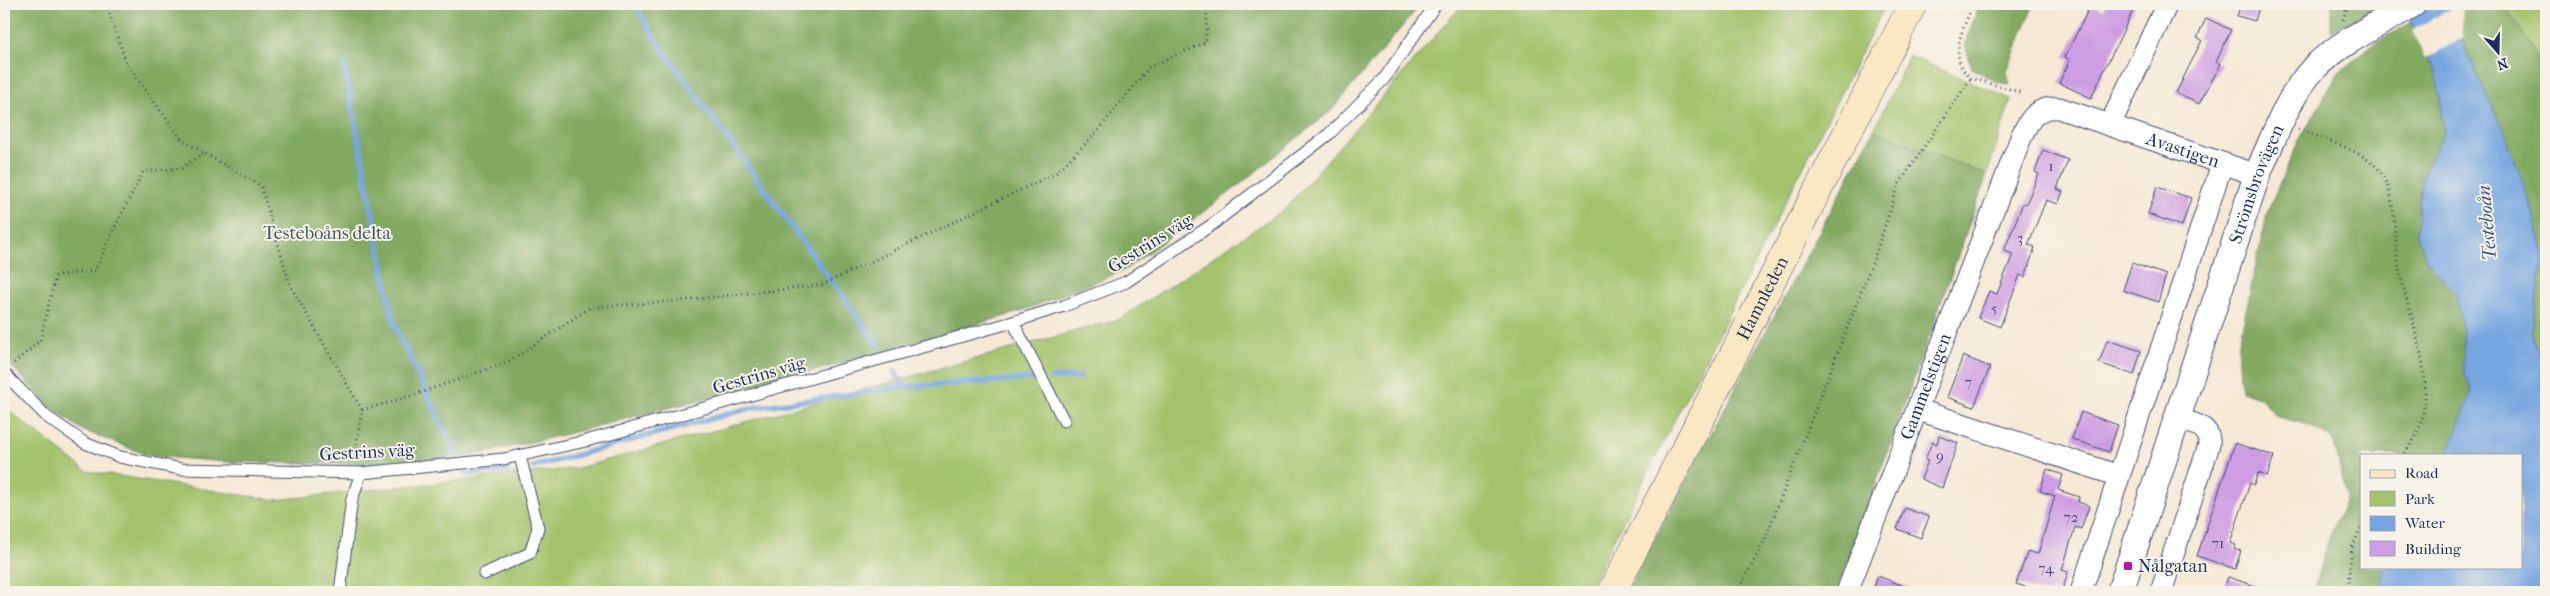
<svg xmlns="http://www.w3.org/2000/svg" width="2550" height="596" font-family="'IM FELL French Canon',serif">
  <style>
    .green { fill: #a2c36c; stroke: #5e7965 }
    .forest { fill: #81a960; stroke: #4e6c5f }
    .water { fill: #76a5e0; stroke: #486a9f }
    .pier { fill: #f6e8d4 }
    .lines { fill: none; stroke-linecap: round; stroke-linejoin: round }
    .stream { stroke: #76a5e0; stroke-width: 5.5 }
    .building { fill: #cd9de3 }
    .service-casing { stroke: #3c4b70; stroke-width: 13 }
    .minor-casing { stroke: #3c4b70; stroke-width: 23 }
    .tertiary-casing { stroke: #3c4b70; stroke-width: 28 }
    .secondary-casing { stroke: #3c4b70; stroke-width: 29 }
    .path { stroke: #3c4b70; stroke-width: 3; stroke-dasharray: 1 4; stroke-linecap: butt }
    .service { stroke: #fff; stroke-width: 11 }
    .minor { stroke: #fff; stroke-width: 21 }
    .tertiary { stroke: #fff; stroke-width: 26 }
    .secondary { stroke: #fae7c3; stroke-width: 28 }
    .poi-dot { fill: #b5179e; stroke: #f7f3e8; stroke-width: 2 }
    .labels { text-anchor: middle; stroke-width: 4; stroke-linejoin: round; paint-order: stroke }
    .number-label { font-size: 15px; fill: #484a7f }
    .street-label { font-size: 18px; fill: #1b2f5e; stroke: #f7f3e8 }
    .park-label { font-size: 18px; fill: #3d5462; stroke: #f7f3e8 }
    .poi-label { font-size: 18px; fill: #1b2f5e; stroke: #f7f3e8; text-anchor: start }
    .water-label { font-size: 19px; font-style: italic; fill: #365285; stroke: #f7f3e8 }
  </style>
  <rect width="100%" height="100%" fill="#f7f3e8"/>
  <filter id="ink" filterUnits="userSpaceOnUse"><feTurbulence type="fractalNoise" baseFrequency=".02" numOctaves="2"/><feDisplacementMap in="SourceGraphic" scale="10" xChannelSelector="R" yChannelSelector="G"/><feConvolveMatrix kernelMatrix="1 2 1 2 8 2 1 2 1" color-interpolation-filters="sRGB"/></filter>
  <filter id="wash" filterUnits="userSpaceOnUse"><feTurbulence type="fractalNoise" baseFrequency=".0096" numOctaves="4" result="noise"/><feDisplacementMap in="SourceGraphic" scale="20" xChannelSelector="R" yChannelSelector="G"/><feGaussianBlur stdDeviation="1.12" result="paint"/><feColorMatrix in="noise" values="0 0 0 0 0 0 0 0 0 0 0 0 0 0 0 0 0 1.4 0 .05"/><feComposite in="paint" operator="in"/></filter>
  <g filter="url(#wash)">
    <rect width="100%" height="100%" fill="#f6e8d4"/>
    <g class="green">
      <polygon points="1463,4 1886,4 1587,592 4,592 4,407 86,471 275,500 578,468 1120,319 1285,209"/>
      <polygon points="2489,4 2546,4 2546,121"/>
      <polygon points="1909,56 2011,99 1987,175 1874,130"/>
    </g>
    <g class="forest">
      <polygon points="4,4 1421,4 1332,110 1233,190 1123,271 1019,312 848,362 567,434 471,456 359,464 228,462 150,456 82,430 49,406 4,358"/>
      <polygon points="1979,4 2034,4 2007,71 2010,85 1993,80 1972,68 1965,45"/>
      <polygon points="2331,4 2380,4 2331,32"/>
      <polygon points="2461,4 2504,4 2534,51 2546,85 2546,371 2531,331 2544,254 2529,199 2459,32"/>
      <polygon points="2412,22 2417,38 2436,73 2445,130 2421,180 2417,236 2427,261 2456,294 2463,332 2464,372 2472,392 2447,455 2361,455 2361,567 2384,567 2382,589 2384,592 2314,592 2329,538 2347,497 2333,439 2305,424 2277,417 2261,398 2241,391 2238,347 2268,210 2298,142 2339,72 2373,44"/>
      <polygon points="1874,130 1987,175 1837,592 1626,592"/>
    </g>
    <polygon class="water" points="2402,4 2461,4 2459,32 2475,72 2501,123 2529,199 2544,254 2531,331 2546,371 2546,592 2384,592 2382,589 2384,567 2521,567 2521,455 2447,455 2472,392 2464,372 2463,332 2456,294 2427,261 2417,236 2421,180 2445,130 2436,73"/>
    <polygon class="pier" points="2459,4 2463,4 2462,31 2464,37 2425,59 2412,30"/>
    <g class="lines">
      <g class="stream">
        <polyline points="635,4 655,39 880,348"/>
        <polyline points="344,64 394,324 456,455"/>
        <polyline points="895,372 904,387"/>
        <polyline points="1052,378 1080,377"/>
        <polyline points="533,467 750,408 904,387 1032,379"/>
        <polyline points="465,474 508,471"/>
      </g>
    </g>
    <g id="blocks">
      <g class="building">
        <polygon points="2091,4 2103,10 2106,4 2136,4 2091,98 2059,83 2070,60 2065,57"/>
        <polygon points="2241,4 2260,4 2255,21 2237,16"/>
        <polygon points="2206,18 2231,30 2216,62 2221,64 2199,104 2176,93 2202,40 2197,38"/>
        <polygon points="2043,150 2068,160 2057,189 2063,192 2058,204 2046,200 2028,245 2035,247 2025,277 2020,275 2000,327 1978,318 1989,291 1997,294 2013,254 2004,251 2023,203 2026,204 2039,174 2035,172"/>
        <polygon points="2157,187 2191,198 2182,226 2148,214"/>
        <polygon points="2132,263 2166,275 2158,302 2123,290"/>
        <polygon points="2107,340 2141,351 2134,375 2099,363"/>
        <polygon points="1963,356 1990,367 1974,407 1947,397"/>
        <polygon points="2081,412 2118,425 2109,452 2072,439"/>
        <polygon points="1939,436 1958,443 1942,488 1921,479 1928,461 1925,460 1932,442 1937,444"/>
        <polygon points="2235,443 2274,456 2267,476 2258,473 2254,485 2250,483 2230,543 2236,545 2234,549 2241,551 2235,569 2197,556"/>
        <polygon points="2047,469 2063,475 2058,490 2079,497 2078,502 2089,506 2081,529 2075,527 2062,570 2068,572 2062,592 2042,592 2016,584 2028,551 2038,554 2055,496 2040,491"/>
        <polygon points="1905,508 1929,517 1921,538 1897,529"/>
        <polygon points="1878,576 1917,591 1917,592 1872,592"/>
        <polygon points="2228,577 2267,590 2266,592 2223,592"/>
      </g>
    </g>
  </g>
  <g filter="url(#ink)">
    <use href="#blocks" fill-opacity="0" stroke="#3c4b70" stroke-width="1"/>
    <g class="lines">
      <g class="service-casing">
        <g id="service">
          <polyline points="1013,322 1064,421"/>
          <polyline points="4,373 47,417 85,443 120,457 181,469 361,473 504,459 586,441 1013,322 1064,306 1126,282 1213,224 1329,134 1384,79 1436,4"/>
          <polyline points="484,574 530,553 538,528 520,456"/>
          <polyline points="340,592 352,499 361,473"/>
        </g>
      </g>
      <g class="minor-casing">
        <g id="minor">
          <polyline points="2110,125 2167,4"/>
          <polyline points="1919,410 2119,476"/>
          <path id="s1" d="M 1847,592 L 2022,135 C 2030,118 2038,106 2059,108 L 2257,175"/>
          <polyline points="2081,592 2222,164"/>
          <path d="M 2161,592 L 2209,445 C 2211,425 2192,423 2176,419"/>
        </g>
      </g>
      <g class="tertiary-casing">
        <g id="tertiary">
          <path id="s2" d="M 2120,592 L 2257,175 C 2273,140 2287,97 2314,68 C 2341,41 2381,23 2413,4"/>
        </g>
      </g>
      <g class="secondary-casing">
        <g id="secondary">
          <path id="s3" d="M 1612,592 L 1913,4"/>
        </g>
      </g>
      <g class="path">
        <polyline points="106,4 127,65 182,140 261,186 290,285 362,410 354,460"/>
        <path d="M 1973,4 C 1964,27 1946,59 1971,78 L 2023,93"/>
        <polyline points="2343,20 2348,4"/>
        <path d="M 2298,129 C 2321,138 2365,151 2379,170 C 2399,197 2392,237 2399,269 C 2411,328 2449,402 2403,455"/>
        <polyline points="14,363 40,341 56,275 95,271 113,231 143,172 182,168 204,153"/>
        <polyline points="362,410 414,395 508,362 591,307 679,301 822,285 1056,173 1096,133 1149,67 1206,42 1207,4"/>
        <polyline points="1737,592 1763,544 1875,256 1899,184 1971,78"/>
        <polyline points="2347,592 2352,548 2361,527"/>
      </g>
      <use href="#service" class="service"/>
      <use href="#minor" class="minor"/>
      <use href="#tertiary" class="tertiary"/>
      <use href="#secondary" class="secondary"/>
    </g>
  </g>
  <rect class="poi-dot" x="2123" y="561" width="10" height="10" rx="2.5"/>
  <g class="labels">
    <g class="number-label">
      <text x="2051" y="171">1</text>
      <text x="2020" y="243">3</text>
      <text x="1994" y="313">5</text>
      <text x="1968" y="387">7</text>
      <text x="1940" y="461">9</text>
      <text x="2071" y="522">72</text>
      <text x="2218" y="548">71</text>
      <text x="2046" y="573">74</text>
    </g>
    <g class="street-label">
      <text dy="6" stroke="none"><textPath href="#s1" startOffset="670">Avastigen</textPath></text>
      <text dy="6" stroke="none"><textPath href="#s2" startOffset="430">Strömsbrovägen</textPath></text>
      <text transform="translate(1150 243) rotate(-32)" y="6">Gestrins väg</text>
      <text dy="6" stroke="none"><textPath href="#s3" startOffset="330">Hamnleden</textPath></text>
      <text transform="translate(759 375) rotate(-16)" y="6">Gestrins väg</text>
      <text dy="6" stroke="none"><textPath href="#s1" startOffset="220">Gammelstigen</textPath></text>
      <text transform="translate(367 452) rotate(-3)" y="6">Gestrins väg</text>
    </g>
    <g class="park-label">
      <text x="327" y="239">Testeboåns delta</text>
    </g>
    <g class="poi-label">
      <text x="2138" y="572">Nålgatan</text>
    </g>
    <g class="water-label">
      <text transform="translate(2486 223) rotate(-95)" y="7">Testeboån</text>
    </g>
  </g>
  <rect width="2550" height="596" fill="none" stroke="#f7f3e8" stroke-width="20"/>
  <rect x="2360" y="454" width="162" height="115" fill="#f7f3e8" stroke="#9fa5b1"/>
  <rect x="2370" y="470" width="25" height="8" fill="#fae7c3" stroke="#9fa5b1"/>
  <text x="2405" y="478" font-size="15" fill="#1b2f5e">Road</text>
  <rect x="2370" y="491" width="25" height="15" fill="#a2c36c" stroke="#9fa5b1"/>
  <text x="2405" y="504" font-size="15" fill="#1b2f5e">Park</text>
  <rect x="2370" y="516" width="25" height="15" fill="#76a5e0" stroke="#9fa5b1"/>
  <text x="2405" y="528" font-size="15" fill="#1b2f5e">Water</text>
  <rect x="2370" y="541" width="25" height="15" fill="#cd9de3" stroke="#9fa5b1"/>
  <text x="2405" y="554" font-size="15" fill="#1b2f5e">Building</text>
  <g transform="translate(2498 52) rotate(160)" stroke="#f7f3e8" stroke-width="4" paint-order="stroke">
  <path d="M0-4L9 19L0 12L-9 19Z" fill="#1b2f5e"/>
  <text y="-8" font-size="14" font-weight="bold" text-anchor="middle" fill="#1b2f5e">N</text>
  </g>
</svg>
